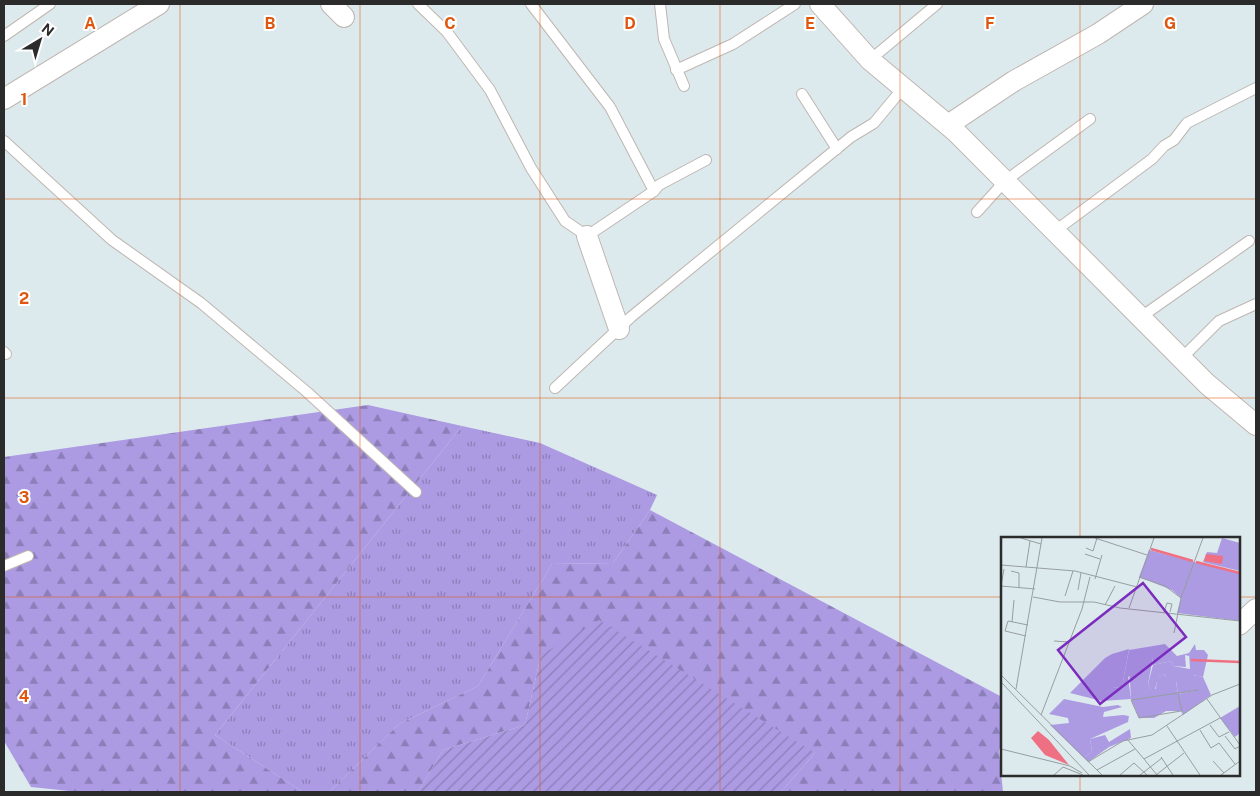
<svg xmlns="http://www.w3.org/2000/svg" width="1260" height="796" font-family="'Public Sans',sans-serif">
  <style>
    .grass { fill: url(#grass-tufts) }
    .forest { fill: url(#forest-firs) }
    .garden { fill: url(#garden-furrows) }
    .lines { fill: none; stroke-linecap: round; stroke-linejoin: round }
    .service-casing { stroke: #bfb6b1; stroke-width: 12 }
    .minor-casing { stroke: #bfb6b1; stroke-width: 22 }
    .service { stroke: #fff; stroke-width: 10 }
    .minor { stroke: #fff; stroke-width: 20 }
    .grid { fill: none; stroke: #df570e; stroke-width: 1; stroke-opacity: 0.55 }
    .inset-river { fill: none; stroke: #ef7082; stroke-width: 2.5 }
    .inset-road { fill: none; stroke: #969e9f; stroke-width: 1 }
    .view { fill: #7b2cbf; fill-opacity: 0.15; stroke: #7b2cbf; stroke-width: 2.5 }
    .inset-edge { fill: none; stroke: #2b2b2b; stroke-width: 2.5 }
    .grid-label { font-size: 16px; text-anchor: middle; font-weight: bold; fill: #df570e; stroke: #fff; stroke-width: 4; stroke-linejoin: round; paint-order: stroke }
  </style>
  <defs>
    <pattern id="grass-tufts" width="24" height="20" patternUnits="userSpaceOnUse" patternTransform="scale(1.25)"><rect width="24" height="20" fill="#ac9ae3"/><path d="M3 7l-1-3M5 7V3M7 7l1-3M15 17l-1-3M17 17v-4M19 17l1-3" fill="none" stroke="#8c7eb8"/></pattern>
    <pattern id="forest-firs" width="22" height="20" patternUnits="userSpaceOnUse" patternTransform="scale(1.25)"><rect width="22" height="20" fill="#ac9ae3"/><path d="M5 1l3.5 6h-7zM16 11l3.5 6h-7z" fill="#8c7eb8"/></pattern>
    <pattern id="garden-furrows" width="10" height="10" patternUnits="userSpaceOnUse" patternTransform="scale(1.25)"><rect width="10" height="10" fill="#ac9ae3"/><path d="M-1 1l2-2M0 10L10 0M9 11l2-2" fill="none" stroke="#8c7eb8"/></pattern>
  </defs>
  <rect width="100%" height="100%" fill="#ddeaed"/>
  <polygon class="grass" points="462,426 540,443 657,495 650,510 613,563 552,564 478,686 399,724 329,792 303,792 215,735"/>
  <g class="forest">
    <polygon points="368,405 462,426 215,735 303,792 79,792 31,787 4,741 4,457"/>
    <polygon points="650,510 1002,697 1002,743 999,751 1003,792 781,792 815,753 541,655 525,725 443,750 418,792 329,792 399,724 478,686 552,564 613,563"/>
  </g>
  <polygon class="garden" points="599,620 815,753 781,792 418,792 443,750 525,725 541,655"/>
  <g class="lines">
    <g class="service-casing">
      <g id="service">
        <polyline points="418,4 447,32 490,90 531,168 565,221 587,236 654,191 659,185 706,160"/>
        <polyline points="531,4 610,107 654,191"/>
        <polyline points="660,4 664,39 684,86"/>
        <polyline points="4,36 50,4"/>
        <polyline points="870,60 937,4"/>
        <polyline points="676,70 733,44 795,4"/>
        <polyline points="802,94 837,149"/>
        <polyline points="4,141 112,240 201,303 307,392 416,492"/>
        <polyline points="977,212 1005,181 1090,119"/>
        <polyline points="1055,231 1152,159 1164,146 1174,140 1187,123 1256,88"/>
        <polyline points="1141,317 1249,241"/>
        <polyline points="4,352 6,354"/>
        <polyline points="1182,358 1219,321 1256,304"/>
        <polyline points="555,388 631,317 851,137 874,123 903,88"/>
        <polyline points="4,566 28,556"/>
      </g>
    </g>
    <g class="minor-casing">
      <g id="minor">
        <polyline points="331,4 344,17"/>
        <polyline points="820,4 870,60 955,131 1207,384 1256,425"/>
        <polyline points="4,99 159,4"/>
        <polyline points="948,125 1014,81 1098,34 1143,4"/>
        <polyline points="587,236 619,329"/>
        <polyline points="1239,625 1256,609"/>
      </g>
    </g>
    <use href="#service" class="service"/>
    <use href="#minor" class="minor"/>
  </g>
  <path class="grid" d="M 180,4 L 180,792M 360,4 L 360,792M 540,4 L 540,792M 720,4 L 720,792M 900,4 L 900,792M 1080,4 L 1080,538M 4,199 L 1256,199M 4,398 L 1256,398M 4,597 L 1002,597M 1239,597 L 1256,597M 1080,775 L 1080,792"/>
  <g transform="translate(1001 537)">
    <rect width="239" height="239" fill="#ddeaed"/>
    <path d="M 128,112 L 121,150 L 111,151 L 111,117 Z" fill="#ac9ae3"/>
    <path d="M 164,107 L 176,119 L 188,116 L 188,119 L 184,118 L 185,130 L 172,129 L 171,124 L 152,128 L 152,121 L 127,140 L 130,162 L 101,164 L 69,156 L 104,121 L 111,117 L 111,151 L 121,150 L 128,113 ZM 63,162 L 102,170 L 117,168 L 121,170 L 103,175 L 102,180 L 122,178 L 128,179 L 127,185 L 89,202 L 91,214 L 83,221 L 49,188 L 68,186 L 67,181 L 48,177 Z" fill="#ac9ae3"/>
    <path d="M 221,1 L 239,6 L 239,34 L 202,25 L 206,15 L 216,16 ZM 194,107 L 195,113 L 203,113 L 207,118 L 202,140 L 192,138 L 193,154 L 177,157 L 175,144 L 165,141 L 164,137 L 157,139 L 154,153 L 150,152 L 147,147 L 152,128 L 171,124 L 172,129 L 189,132 L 188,116 Z" fill="#ac9ae3"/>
    <path d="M 148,13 L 239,37 L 239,84 L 176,76 L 180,61 L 171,53 L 138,40 ZM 152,121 L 147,147 L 150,152 L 155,152 L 156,139 L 164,137 L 165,141 L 183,140 L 183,142 L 175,145 L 177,157 L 193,154 L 189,138 L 192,138 L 202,140 L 210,158 L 182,178 L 180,174 L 165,174 L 153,181 L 138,181 L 130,162 L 128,129 L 131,123 ZM 239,169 L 239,196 L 234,200 L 219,181 ZM 129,192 L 130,201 L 108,210 L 87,225 L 83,221 L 91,214 L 89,202 L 104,198 L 108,205 Z" fill="#ac9ae3"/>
    <path d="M 205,17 L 222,19 L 221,27 L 203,24 ZM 37,194 L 48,203 L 68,228 L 44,218 L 30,201 Z" fill="#ef7082"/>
    <path class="inset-river" d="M 150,12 L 192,24M 195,25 L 239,36M 190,123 L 239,125"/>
    <path class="inset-road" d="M 20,1 L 40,7M 94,1 L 146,18M 85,11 L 92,14 L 96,1M 84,17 L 99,22M 0,28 L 74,34 L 136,50M 25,30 L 29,4M 10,34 L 18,36 L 18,51M 138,40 L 164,49 L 180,61M 94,42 L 101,18M 0,49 L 34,52M 0,49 L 3,32M 77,53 L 80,36M 64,59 L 72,34M 32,60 L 59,65 L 93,65 L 119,71 L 239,84M 104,68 L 114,49M 128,71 L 153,1M 163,75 L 166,66 L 171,67 L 169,75M 11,85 L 13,63M 173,96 L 180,61 L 202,1M 25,99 L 4,94 L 7,84 L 27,88M 53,104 L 68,105M 0,138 L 101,238M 0,145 L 88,238M 15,152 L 41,1M 177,157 L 181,175M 206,162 L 239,208M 180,174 L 138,181 L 130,163 L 197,153M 40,178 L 81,72 L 89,40M 209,188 L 218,200 L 228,195M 166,189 L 199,238M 199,193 L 210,211 L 218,206 L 234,227M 224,199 L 234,212 L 239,209M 126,202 L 143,222 L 219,181M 0,212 L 69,229 L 81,236M 160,220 L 172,238M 143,222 L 156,238M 212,224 L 223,236M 87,225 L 122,204 L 151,198 L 211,158 L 239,147M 96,233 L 134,212M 53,238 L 62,230 L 82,238M 119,238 L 133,226 L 146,238M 139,238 L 161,221M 155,238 L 183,216M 220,238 L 239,224"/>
    <path class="view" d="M 142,46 L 185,100 L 99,167 L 57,113 Z"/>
    <rect width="239" height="239" class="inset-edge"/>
  </g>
  <g class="grid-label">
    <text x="90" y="29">A</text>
    <text x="270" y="29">B</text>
    <text x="450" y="29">C</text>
    <text x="630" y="29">D</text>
    <text x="810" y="29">E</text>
    <text x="990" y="29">F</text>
    <text x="1170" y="29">G</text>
    <text x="24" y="105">1</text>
    <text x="24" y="304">2</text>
    <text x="24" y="503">3</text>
    <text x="24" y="702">4</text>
  </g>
  <rect width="1260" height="796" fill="none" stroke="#2b2b2b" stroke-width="10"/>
  <g transform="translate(40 40) rotate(38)" stroke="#ffffff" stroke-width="4" paint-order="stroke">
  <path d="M0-4L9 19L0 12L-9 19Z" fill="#2b2b2b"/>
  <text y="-8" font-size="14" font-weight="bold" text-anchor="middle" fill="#2b2b2b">N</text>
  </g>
</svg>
